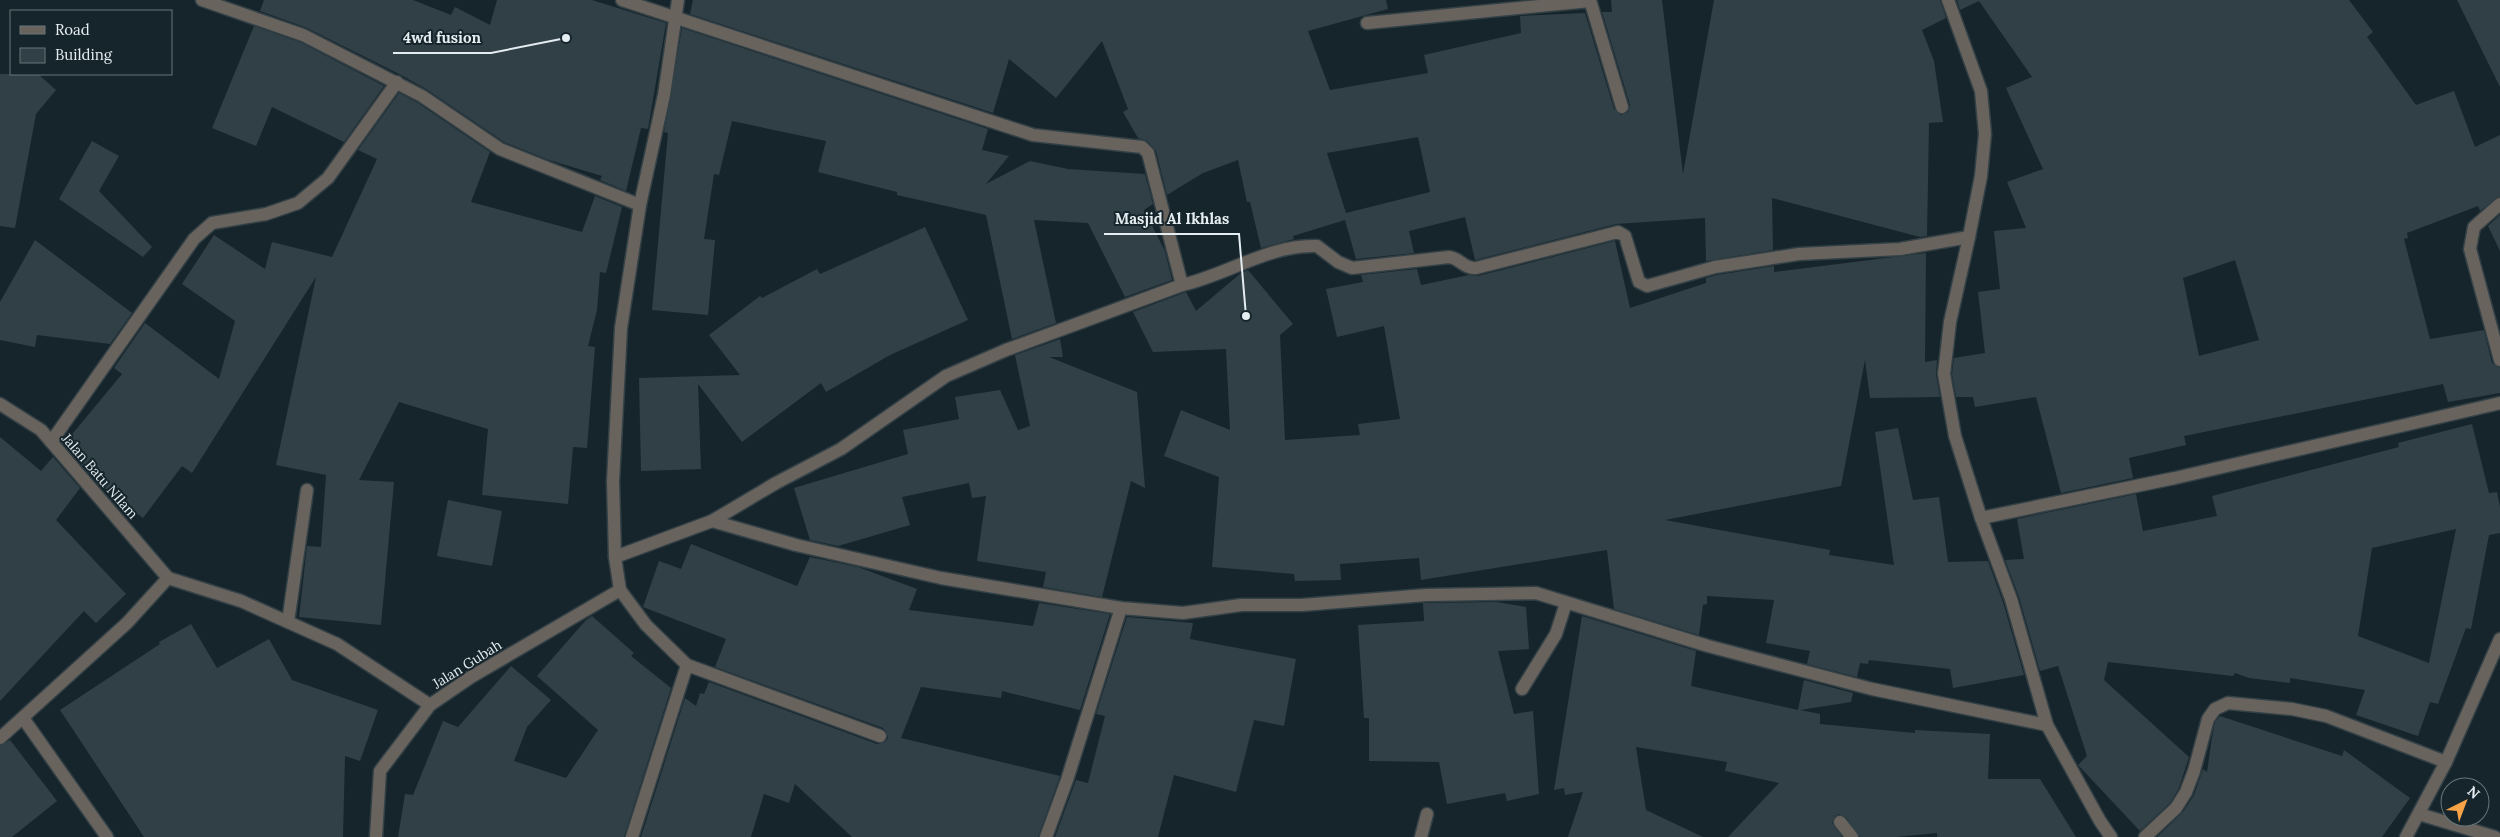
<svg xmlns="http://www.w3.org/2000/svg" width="2500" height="837" font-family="Lora,serif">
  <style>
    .building { fill: #314047; fill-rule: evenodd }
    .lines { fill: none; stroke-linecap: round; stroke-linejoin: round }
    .service-casing { stroke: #334147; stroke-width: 15 }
    .minor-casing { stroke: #334147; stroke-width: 15 }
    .service { stroke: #69635e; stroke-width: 12 }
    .minor { stroke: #69635e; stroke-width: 12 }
    .labels { text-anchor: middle; stroke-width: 4; stroke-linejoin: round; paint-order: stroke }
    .street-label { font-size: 14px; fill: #e4edf1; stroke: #16252b }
    .leader { fill: none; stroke: #e4edf1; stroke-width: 2 }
    .callout-dot { fill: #e4edf1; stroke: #16252b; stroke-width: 2 }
    .callout-label { font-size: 15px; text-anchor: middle; font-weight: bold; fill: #e4edf1; stroke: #16252b; stroke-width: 4; stroke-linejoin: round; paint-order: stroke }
  </style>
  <rect width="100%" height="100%" fill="#16252b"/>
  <g class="building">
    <polygon points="264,0 413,0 451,15 455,7 490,25 497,0 592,0 666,23 648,129 641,128 626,191 600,180 602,176 549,160 504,142 426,89 401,75 307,28 260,11"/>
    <path d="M 693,0 L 1386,0 L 1388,9 L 1308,31 L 1330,90 L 1428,73 L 1424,55 L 1521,33 L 1520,16 L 1585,13 L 1614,109 L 1621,115 L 1628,112 L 1630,105 L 1602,12 L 1612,12 L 1611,0 L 1662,0 L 1683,174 L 1714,0 L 1940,0 L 1946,18 L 1922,30 L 1934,61 L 1943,122 L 1929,123 L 1927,236 L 1920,237 L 1772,198 L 1773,250 L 1706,261 L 1705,218 L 1616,224 L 1475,260 L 1465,217 L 1409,231 L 1414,253 L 1356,259 L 1345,220 L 1293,236 L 1294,239 L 1261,248 L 1250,202 L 1247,202 L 1238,160 L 1203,173 L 1167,195 L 1156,151 L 1147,141 L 1138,138 L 1123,112 L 1128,109 L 1102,41 L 1056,98 L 1009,59 L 993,113 L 690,14 ZM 1418,137 L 1430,192 L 1346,213 L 1327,153 Z"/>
    <path d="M 1957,0 L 2349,0 L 2373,32 L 2367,37 L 2416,105 L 2454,91 L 2475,147 L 2500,135 L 2500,196 L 2480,211 L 2478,206 L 2407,233 L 2408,238 L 2404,239 L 2430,339 L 2484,330 L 2492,363 L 2500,368 L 2500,393 L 2448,402 L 2443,384 L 2184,436 L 2186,445 L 2129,458 L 2133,478 L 2061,493 L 2036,397 L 1975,407 L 1973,397 L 1956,397 L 1952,374 L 1954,358 L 1985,353 L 1978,292 L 2000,289 L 1994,231 L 2026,228 L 2007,182 L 2043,169 L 2006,88 L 2032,77 L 1979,1 L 1960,10 ZM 2235,260 L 2259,340 L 2199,356 L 2183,278 Z"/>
    <polygon points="2457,0 2500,0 2500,87"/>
    <polygon points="254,26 300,42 384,86 344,142 272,107 256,146 212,128"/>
    <polygon points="682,28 988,129 982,150 1009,156 986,184 1030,161 1068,169 1145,174 1153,204 1144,210 1165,251 1172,280 1125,297 1088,223 1034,220 1056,323 1012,339 986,215 897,195 897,192 818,172 826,141 732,121 719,175 714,174 704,239 715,240 708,315 652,310 668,133 664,132"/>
    <polygon points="0,74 38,74 56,90 36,114 15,228 0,226"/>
    <polygon points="399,93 418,103 490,152 471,202 582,232 595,196 622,207 606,273 600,272 597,310 588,346 595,347 587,448 573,447 568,504 482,495 488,429 399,402 359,480 394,482 381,625 299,617 307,546 321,547 326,475 276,465 316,277 192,473 182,466 143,518 98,484 64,444 122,374 114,368 145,323 219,379 235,321 182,284 214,235 265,269 272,242 332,257 377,159 358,150"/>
    <polygon points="92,141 119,156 99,191 152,247 143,257 59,199"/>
    <polygon points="2500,215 2500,251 2488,226"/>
    <polygon points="925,227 968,320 890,355 826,392 821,383 742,442 698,384 701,469 641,471 639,378 740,375 709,335 760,296 762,298 817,269 820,274"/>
    <polygon points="35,240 132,313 110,344 37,335 35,347 0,340 0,302"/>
    <polygon points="1615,241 1630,308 1706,283 1706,278 1717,275 1774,266 1774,272 1926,253 1925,362 1937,360 1936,375 1940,397 1870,398 1865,360 1841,486 1665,520 1830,550 1829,555 1894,565 1875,432 1898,428 1913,500 1939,497 1948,562 1988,561 2003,602 2024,675 1953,688 1950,669 1869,660 1868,664 1860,663 1857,677 1807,664 1810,651 1766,643 1774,600 1707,596 1707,604 1703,605 1699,635 1614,609 1607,550 1421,580 1419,558 1340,564 1341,580 1295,581 1294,574 1212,567 1219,477 1164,456 1181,410 1230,430 1226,349 1153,352 1133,312 1186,292 1196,311 1241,273 1248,270 1293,324 1280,335 1285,440 1360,435 1358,424 1400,419 1384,326 1337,337 1326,289 1363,282 1361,275 1417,269 1421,285 1469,275 1478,276"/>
    <polygon points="1060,339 1063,357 1049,357 1137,392 1145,488 1131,481 1102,597 1043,587 1046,572 977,561 986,496 972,498 969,483 902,497 910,525 838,546 810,540 794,488 908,454 903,430 959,419 955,397 1000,390 1018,430 1030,426 1015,355"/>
    <path d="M 2472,424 L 2489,493 L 2497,492 L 2500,507 L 2500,533 L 2489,535 L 2471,629 L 2466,628 L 2438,704 L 2430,702 L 2418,736 L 2356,715 L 2365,690 L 2290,678 L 2290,683 L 2249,678 L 2235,673 L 2233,676 L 2108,662 L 2104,680 L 2189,757 L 2179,788 L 2170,803 L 2140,831 L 2078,765 L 2087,756 L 2058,666 L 2040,671 L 2019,597 L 2005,560 L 2024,559 L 2017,519 L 2136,494 L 2143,531 L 2217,516 L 2212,496 L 2399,447 L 2398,443 ZM 2456,529 L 2429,663 L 2358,636 L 2372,548 Z"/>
    <polygon points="0,437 41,471 53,457 80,488 56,520 126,594 96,623 84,611 0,701"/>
    <polygon points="448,500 502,511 492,566 437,556"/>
    <polygon points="691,544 797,586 810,557 858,567 917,589 909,610 1033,626 1039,603 1110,614 1080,710 1002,691 1001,698 921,687 901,738 1060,776 1038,837 852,837 795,784 789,803 764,794 751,837 641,837 685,698 696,706 700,693 704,694 709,682 877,744 885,742 888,738 886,731 883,728 715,667 726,639 643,607 659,561 681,569"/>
    <polygon points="1497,602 1526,607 1529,649 1498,651 1514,714 1533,711 1539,794 1507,801 1505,793 1447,804 1439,762 1369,761 1369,718 1364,718 1358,625 1424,621 1423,603"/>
    <polygon points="592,616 634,653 631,656 671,688 624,837 398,837 405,794 413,795 443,721 458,727 511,666 551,700 527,727 514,761 566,778 598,730 537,676 586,620"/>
    <polygon points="1582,616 1696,651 1691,686 1798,710 1804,680 1853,693 1851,702 1800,710 1820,714 1820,724 1915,733 1915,730 1990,734 1988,779 2040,779 2076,837 1937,837 1937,833 1896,837 1860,837 1846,817 1839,814 1835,816 1832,823 1842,837 1728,837 1779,783 1725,771 1727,762 1636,747 1646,810 1703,837 1568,837 1583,792 1565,795 1564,788 1554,790"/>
    <polygon points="1127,617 1193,623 1190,639 1296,659 1284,726 1254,720 1236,792 1174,775 1158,837 1055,837 1076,780 1088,783 1105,716 1096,714"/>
    <polygon points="191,624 217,668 269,639 292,680 378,710 360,761 345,756 343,837 144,837 60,710 160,644 159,642"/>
    <polygon points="2220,716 2342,756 2344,750 2410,798 2382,837 2157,837 2183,812 2194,795 2203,769 2207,772 2212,737 2215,722"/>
    <polygon points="10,740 57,801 12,837 0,837 0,746"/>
  </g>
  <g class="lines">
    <g class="service-casing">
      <polyline id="service" points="1046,837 1067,780 1121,608"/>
    </g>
    <g class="minor-casing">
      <g id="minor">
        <polyline points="202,0 303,35 422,96 500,149 640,205"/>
        <polyline points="622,0 1033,135 1142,147 1148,153 1182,285"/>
        <polyline points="1590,0 1622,107"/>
        <polyline points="1948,0 1981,91 1985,134 1981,176 1969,237 1950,322 1944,374 1955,436 1981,518 2011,599 2047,725 2100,821 2111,837"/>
        <polyline points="1367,23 1590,1"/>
        <polyline points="2500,204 2474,227 2470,249 2500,360"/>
        <polyline points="0,404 41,430 168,578"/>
        <polyline points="51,442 194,239 212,223 266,214 298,203 328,178 397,82"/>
        <polyline points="1981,518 2175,478 2500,403"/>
        <polyline points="712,521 796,545 941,578 1121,608 1183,613 1241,605 1302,605 1426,595 1536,593 1708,646 1872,689 2047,725"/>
        <path d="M 615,557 L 712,521 L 776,483 L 841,449 L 946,376 L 1006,350 L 1182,285 C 1227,275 1270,244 1317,246 L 1338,262 L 1352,268 L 1449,257 C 1460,258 1464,269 1476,268 L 1618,232 L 1625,236 L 1639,282 L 1647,286 L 1715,267 L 1799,254 L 1900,249 L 1969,237"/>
        <polyline points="168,578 241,601 337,644 430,705"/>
        <polyline points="620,590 646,625 687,665"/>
        <polyline points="288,622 307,490"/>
        <polyline points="1522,689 1556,634 1566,603"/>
        <polyline points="23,718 107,837"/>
        <polyline points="0,738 127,623 168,578"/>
        <polyline points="2419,814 2495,837"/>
        <polyline points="1840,822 1852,837"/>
        <polyline points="376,837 380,771 430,705 471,677 620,590 615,557 613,481 621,328 640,205 664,95 678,0"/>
        <polyline points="632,837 687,665 880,736"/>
        <polyline points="1421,837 1427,814"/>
        <polyline points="2145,837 2176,808 2186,792 2194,771 2208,719 2215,709 2228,703 2292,709 2326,716 2446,762"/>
        <polyline points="2406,837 2446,762 2500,639"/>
      </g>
    </g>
    <use href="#service" class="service"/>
    <use href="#minor" class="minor"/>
  </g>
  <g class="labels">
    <g class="street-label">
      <text transform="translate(100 476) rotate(49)" y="5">Jalan Batu NIlam</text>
      <text transform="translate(467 664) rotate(-32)" y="5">Jalan Gubah</text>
    </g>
  </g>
  <path class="leader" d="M566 38L491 53H393M1246 316L1239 234H1104"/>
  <g class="callout-dot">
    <circle cx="566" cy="38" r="5"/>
    <circle cx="1246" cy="316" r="5"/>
  </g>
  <g class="callout-label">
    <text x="442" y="43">4wd fusion</text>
    <text x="1172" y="224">Masjid Al Ikhlas</text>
  </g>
  <rect x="10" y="10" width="162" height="65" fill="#16252b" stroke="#68757a"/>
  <rect x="20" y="26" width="25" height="8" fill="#69635e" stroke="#68757a"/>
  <text x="55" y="35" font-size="15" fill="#e4edf1">Road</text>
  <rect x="20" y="48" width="25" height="15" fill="#314047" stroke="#68757a"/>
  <text x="55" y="60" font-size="15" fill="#e4edf1">Building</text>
  <g transform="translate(2465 802) rotate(42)"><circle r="24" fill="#16252b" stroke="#68757a"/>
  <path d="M0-4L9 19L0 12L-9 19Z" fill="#f5a346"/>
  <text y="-8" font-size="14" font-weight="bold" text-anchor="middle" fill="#e4edf1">N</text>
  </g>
</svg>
